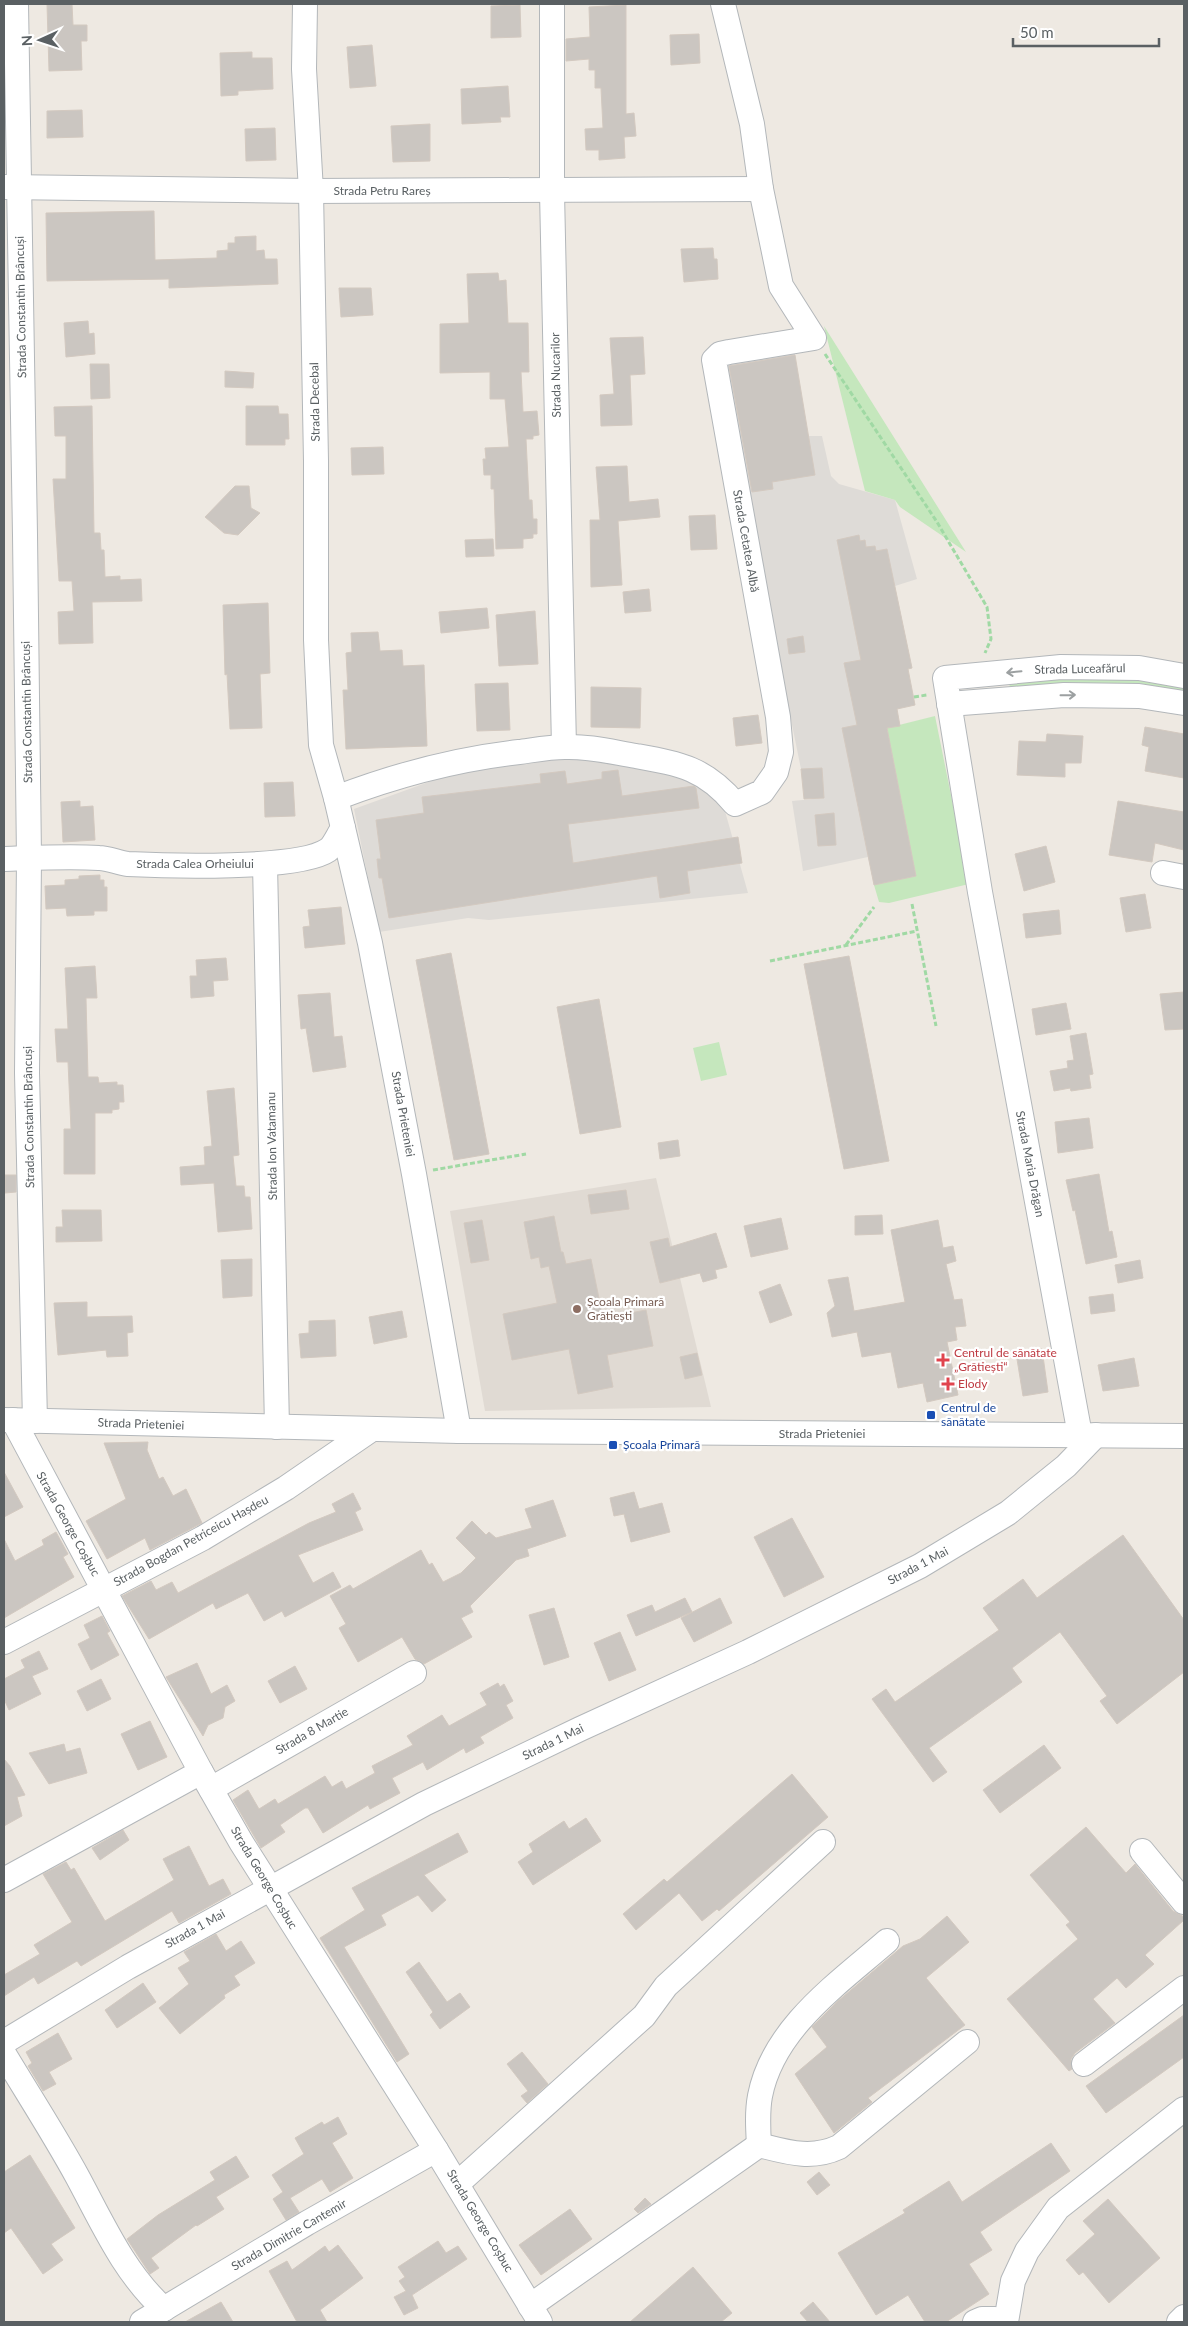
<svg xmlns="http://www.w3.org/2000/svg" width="1188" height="2326" font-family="Lato,sans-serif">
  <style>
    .industrial { fill: #dedbd7 }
    .education { fill: #e0dad3 }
    .green { fill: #c5e7bd }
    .building { fill: #cbc6c1; stroke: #d3c9c0 }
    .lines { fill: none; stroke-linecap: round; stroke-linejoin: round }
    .minor-casing { stroke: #b3b7ba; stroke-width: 26 }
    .path { stroke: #a0d9a4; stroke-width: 3; stroke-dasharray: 5 2.5; stroke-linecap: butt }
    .minor { stroke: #fff; stroke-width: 24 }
    .oneway { stroke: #9ca0a1 }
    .education-dot { fill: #8d6e63; stroke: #fff; stroke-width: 2 }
    .health-dot { fill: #e0444e; stroke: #fff; stroke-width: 2 }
    .transit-dot { fill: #1a4fb4; stroke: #fff; stroke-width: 2 }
    .labels { text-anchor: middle; stroke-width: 4.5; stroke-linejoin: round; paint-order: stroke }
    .street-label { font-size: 12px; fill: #5a6063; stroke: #fff }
    .education-label { font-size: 12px; fill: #785e54; stroke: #fff; text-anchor: start }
    .health-label { font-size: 12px; fill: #be3a42; stroke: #fff; text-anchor: start }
    .transit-label { font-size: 12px; fill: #164399; stroke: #fff; text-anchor: start }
  </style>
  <rect width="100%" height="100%" fill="#eee9e2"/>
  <g class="industrial">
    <polygon points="794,349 808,436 822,436 831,476 839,484 895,500 917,579 895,586 912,668 890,672 893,689 911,685 915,705 897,709 900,726 887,729 916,876 874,885 868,857 803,871 792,801 824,798 822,768 801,769 745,493 723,361"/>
    <polygon points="558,758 607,760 680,773 723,804 748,893 489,920 468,918 379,932 354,809 448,775"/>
  </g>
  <polygon class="education" points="656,1178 711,1407 485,1411 450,1211"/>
  <g class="green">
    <polygon points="824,326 966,552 900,507 895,500 865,491"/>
    <polygon points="1108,676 1184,683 1184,693 1107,683 1010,690 1009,679"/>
    <polygon points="935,716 969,884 889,903 879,902 874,885 916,876 887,728"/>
    <polygon points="719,1042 727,1075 701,1081 693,1048"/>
  </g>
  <g class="building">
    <polygon points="47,4 72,4 73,25 87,25 87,41 81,41 82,70 49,71"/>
    <polygon points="520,5 521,37 491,38 491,6"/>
    <polygon points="626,5 626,114 634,113 636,136 624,137 625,158 599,160 599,150 586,150 585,129 603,128 601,88 595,88 595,70 589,70 589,59 566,61 566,39 590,37 589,7"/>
    <polygon points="699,34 700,63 671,65 670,35"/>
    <polygon points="372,45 376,86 350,88 347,47"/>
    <polygon points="252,52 252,58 272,58 273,89 238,91 238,95 221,96 220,53"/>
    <polygon points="508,86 510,117 500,117 501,122 462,124 461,89"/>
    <polygon points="82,110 83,137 47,138 47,111"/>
    <polygon points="430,124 430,161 393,162 391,126"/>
    <polygon points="275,128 276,160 246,161 245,129"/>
    <polygon points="154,211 155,260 217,258 217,251 228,250 228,243 235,243 235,237 256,236 256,251 264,250 265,259 277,259 278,284 169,288 169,279 47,281 46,213"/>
    <polygon points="713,248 714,259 717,259 718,279 684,282 681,249"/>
    <polygon points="498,273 499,281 506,280 508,323 528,323 529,372 521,372 523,412 537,411 539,435 533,436 533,439 526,439 529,500 532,500 533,519 537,519 537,534 533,534 533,538 523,539 523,548 496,549 494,489 491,489 491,475 484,475 483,459 486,459 485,448 509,447 505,399 490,399 490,372 440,373 440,324 469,323 467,274"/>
    <polygon points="339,288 371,288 373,315 341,317"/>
    <polygon points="88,321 89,334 94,333 95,354 66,357 64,323"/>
    <polygon points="643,337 645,374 630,375 632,425 601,426 600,395 614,394 610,338"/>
    <polygon points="795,355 815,475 772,482 773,489 752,492 729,366"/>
    <polygon points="90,364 109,364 110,398 91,399"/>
    <polygon points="225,371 254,373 253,388 225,387"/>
    <polygon points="92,406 94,533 100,533 101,550 104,550 105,577 120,576 120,580 141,579 142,601 92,602 93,643 59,644 58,612 74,611 72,581 59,581 53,479 66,479 66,436 55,436 54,407"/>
    <polygon points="246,406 278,406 279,414 288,414 289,439 285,439 285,445 246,445"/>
    <polygon points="383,447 384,474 352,475 351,448"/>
    <polygon points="627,466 629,502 658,499 660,517 618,521 622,585 591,587 590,520 600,520 596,467"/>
    <polygon points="235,486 249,486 251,508 260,513 238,535 224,533 205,517"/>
    <polygon points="715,515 717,549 691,550 689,516"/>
    <polygon points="859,535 860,541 865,540 866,547 875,546 876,551 887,549 912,668 908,669 915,705 897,709 900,726 887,728 916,876 874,885 842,728 857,725 844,663 861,660 837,540"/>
    <polygon points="493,539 494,556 466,557 465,540"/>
    <polygon points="649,589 651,611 625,613 623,592"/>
    <polygon points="268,603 270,673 260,674 262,728 230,729 227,674 225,675 223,605"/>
    <polygon points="487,608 489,628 441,633 439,612"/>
    <polygon points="535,611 538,664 499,666 496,615"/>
    <polygon points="378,632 380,651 402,650 403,666 424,665 427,746 346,749 343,690 348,690 346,653 352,652 351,633"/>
    <polygon points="803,636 805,652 789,654 787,639"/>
    <polygon points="508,683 510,730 477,731 475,684"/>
    <polygon points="591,687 641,688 640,728 591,727"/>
    <polygon points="758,715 762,743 736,746 733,718"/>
    <polygon points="1145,727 1184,734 1184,778 1145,771 1149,747 1142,745"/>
    <polygon points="1047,734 1083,736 1081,763 1065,763 1065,777 1017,775 1019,741 1046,742"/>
    <polygon points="822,768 824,798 804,799 801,769"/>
    <polygon points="618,770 622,796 694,786 696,788 699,808 568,824 573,863 738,837 742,863 687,871 690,893 660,898 657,876 389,918 382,878 379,878 377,859 381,859 376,820 424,813 422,797 541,783 540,774 565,771 567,784 602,779 602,772"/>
    <polygon points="293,782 295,816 265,817 264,783"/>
    <polygon points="80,801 80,807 93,806 95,840 63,842 61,802"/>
    <polygon points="1118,801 1184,812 1184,850 1155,843 1152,862 1109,855"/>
    <polygon points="834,813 836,845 818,846 815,815"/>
    <polygon points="1046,846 1055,882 1024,891 1015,854"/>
    <polygon points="100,875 100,880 104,880 104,887 107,887 107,911 94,911 94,915 67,916 66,908 46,909 45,886 65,885 65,880 79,879 79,876"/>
    <polygon points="1145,894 1151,928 1126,932 1120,898"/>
    <polygon points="341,907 345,944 305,948 303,927 310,926 308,910"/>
    <polygon points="1059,910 1061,934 1026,938 1023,914"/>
    <polygon points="451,953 489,1154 454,1160 416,960"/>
    <polygon points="849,956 889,1161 844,1169 804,964"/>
    <polygon points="226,958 228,980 213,981 214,996 191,998 190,976 197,976 196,960"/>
    <polygon points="95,966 97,998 86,998 88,1077 98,1077 99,1083 117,1082 117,1085 123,1085 124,1102 119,1102 119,1109 112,1110 112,1113 95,1113 95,1174 64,1174 64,1129 71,1129 68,1062 57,1062 55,1029 68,1029 65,968"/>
    <polygon points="1184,992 1184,1029 1165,1030 1160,994"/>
    <polygon points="330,993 334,1037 342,1036 346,1067 313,1072 306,1028 301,1029 298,995"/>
    <polygon points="599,999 621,1127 580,1134 557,1007"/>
    <polygon points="1066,1003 1071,1029 1036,1035 1032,1009"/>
    <polygon points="1086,1033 1093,1074 1089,1075 1091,1088 1071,1091 1070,1088 1054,1091 1050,1071 1068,1068 1067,1061 1074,1060 1070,1036"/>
    <polygon points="234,1088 239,1155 233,1156 236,1186 244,1186 245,1197 250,1197 252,1229 218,1232 214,1183 181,1185 180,1167 205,1165 204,1147 212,1146 207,1091"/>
    <polygon points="1089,1118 1093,1148 1058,1153 1055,1122"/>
    <polygon points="678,1140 680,1156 660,1159 658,1143"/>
    <polygon points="1099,1174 1109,1232 1112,1231 1117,1257 1086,1264 1075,1210 1073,1211 1066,1180"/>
    <polygon points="5,1175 16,1175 16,1192 5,1193"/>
    <polygon points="626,1190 629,1209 591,1214 588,1195"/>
    <polygon points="62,1210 101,1210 102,1241 56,1242 56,1227 63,1227"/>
    <polygon points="882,1215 883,1234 855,1235 855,1216"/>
    <polygon points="554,1216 561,1252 563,1252 566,1264 591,1259 603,1318 646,1310 653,1346 607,1355 613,1387 578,1394 569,1349 512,1360 503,1314 557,1303 549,1266 541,1268 539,1257 531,1259 524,1222"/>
    <polygon points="781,1218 788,1249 751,1257 744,1226"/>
    <polygon points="482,1220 489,1260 471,1263 464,1223"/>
    <polygon points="938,1220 943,1248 953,1246 956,1261 946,1264 954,1300 962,1299 966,1326 955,1327 957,1340 947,1342 958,1395 927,1402 923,1383 898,1388 891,1352 862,1357 857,1332 832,1337 827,1313 835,1306 828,1280 848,1277 854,1311 905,1302 891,1230"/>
    <polygon points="716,1233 727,1267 715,1270 717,1278 703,1282 700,1273 660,1283 650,1242 668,1238 670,1247"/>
    <polygon points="252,1259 252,1296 223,1298 221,1260"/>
    <polygon points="1140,1260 1143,1278 1118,1283 1115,1265"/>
    <polygon points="780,1284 792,1315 770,1323 759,1292"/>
    <polygon points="1113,1294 1115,1311 1091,1314 1089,1297"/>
    <polygon points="87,1302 87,1317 132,1316 133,1332 127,1333 128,1356 107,1357 106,1350 58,1355 54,1303"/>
    <polygon points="402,1311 407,1337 374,1344 369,1317"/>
    <polygon points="335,1320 336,1356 301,1358 299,1334 309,1333 309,1321"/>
    <polygon points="1042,1349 1048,1392 1023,1396 1016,1353"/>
    <polygon points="697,1353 702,1375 685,1379 680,1357"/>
    <polygon points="1134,1358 1139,1386 1103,1391 1098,1365"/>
    <polygon points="148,1442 147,1450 159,1479 163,1477 173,1496 186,1489 202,1523 150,1550 145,1538 107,1559 86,1521 126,1499 104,1443"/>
    <polygon points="4,1472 23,1507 4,1517"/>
    <polygon points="634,1492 639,1509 662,1503 670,1532 631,1542 624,1514 614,1516 610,1498"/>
    <polygon points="353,1493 361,1509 355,1512 363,1530 298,1555 313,1583 333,1572 341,1587 285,1617 282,1611 264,1621 248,1593 216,1609 213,1603 149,1639 122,1596 151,1581 156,1590 172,1582 178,1593 309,1523 336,1512 332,1504"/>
    <polygon points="553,1500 566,1536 527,1549 529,1556 516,1560 470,1606 473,1612 461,1618 472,1637 424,1664 415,1659 402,1637 358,1662 339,1628 346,1624 330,1596 350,1585 353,1589 421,1550 429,1565 432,1563 443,1582 461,1573 476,1558 456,1538 472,1521 486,1535 489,1532 496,1538 532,1528 525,1509"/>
    <polygon points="792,1518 824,1577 784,1597 754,1537"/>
    <polygon points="56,1532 68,1554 63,1557 74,1577 4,1618 4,1539 15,1561 44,1545 42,1540"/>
    <polygon points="1123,1535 1184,1620 1184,1672 1117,1724 1100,1701 1107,1696 1060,1632 1012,1668 1022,1682 929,1748 947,1772 933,1782 872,1699 886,1689 895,1702 999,1630 983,1608 1023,1579 1037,1598"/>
    <polygon points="685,1598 692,1612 636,1636 627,1615 652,1605 655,1612"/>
    <polygon points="720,1598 732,1623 694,1642 681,1618"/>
    <polygon points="554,1608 569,1657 544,1665 529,1615"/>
    <polygon points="102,1616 110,1631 107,1633 119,1655 91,1670 78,1644 90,1638 84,1625"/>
    <polygon points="620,1632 636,1670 609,1681 594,1643"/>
    <polygon points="39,1651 48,1669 32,1676 41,1694 9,1710 4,1699 4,1679 25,1668 21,1660"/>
    <polygon points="197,1663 211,1694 227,1685 235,1701 225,1707 223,1718 208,1725 203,1736 166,1677"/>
    <polygon points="295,1666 307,1689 280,1703 268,1681"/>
    <polygon points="101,1679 111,1699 87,1711 77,1691"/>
    <polygon points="498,1683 500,1687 504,1684 513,1701 506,1705 513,1718 480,1737 484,1743 466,1753 464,1748 427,1770 423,1762 392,1778 400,1793 370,1809 368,1805 323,1833 308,1808 305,1808 280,1825 285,1832 261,1848 233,1800 248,1790 259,1809 275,1799 278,1804 325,1776 332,1787 342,1781 346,1789 375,1773 372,1766 413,1745 407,1736 442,1715 449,1726 487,1705 480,1693"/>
    <polygon points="150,1721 167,1757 138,1770 121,1734"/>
    <polygon points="64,1744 66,1752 80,1748 87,1773 49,1784 29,1753"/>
    <polygon points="1044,1745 1061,1768 1000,1813 983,1790"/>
    <polygon points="4,1759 10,1766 25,1795 17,1797 22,1816 4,1826"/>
    <polygon points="792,1774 828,1817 719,1911 717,1909 702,1921 679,1893 636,1930 623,1914 664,1879 667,1882"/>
    <polygon points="586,1818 601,1841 533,1885 518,1862 533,1852 529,1844 564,1821 569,1829"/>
    <polygon points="1086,1827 1126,1873 1135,1864 1173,1911 1184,1917 1184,1920 1145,1955 1154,1964 1126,1988 1117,1978 1093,1999 1115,2023 1075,2053 1071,2059 1072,2069 1069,2071 1007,1999 1078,1939 1066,1925 1070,1922 1030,1875"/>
    <polygon points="123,1830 129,1840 100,1860 92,1848"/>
    <polygon points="458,1833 468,1852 424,1875 446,1900 432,1912 418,1895 381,1915 386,1925 344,1947 409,2054 397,2062 320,1938 365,1910 352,1888"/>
    <polygon points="189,1846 209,1886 223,1879 231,1894 179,1923 172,1911 81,1966 77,1961 38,1984 34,1977 4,1996 4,1975 40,1954 34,1945 72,1922 43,1874 66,1862 71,1870 74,1868 105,1921 174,1880 163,1859"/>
    <polygon points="947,1916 969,1942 926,1978 965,2025 868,2098 872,2102 834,2133 795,2074 827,2047 812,2027 838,2001 903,1946 920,1939"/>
    <polygon points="216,1934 226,1951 241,1941 255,1963 234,1976 240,1985 224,1995 225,1998 180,2034 159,2008 189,1984 178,1968 190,1961 184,1952"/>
    <polygon points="419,1962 447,2002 460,1993 470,2007 440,2029 430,2015 433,2012 406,1972"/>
    <polygon points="143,1983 156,2002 117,2028 105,2010"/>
    <polygon points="1184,2015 1184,2057 1106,2113 1086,2086"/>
    <polygon points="58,2033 72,2059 49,2072 56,2084 43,2091 28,2066 32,2063 26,2052"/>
    <polygon points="522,2052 548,2084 527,2103 521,2096 528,2091 507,2064"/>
    <polygon points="338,2117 347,2134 332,2143 353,2178 330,2192 322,2179 290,2198 299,2212 286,2220 273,2199 283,2192 272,2175 304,2154 295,2138 322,2122 324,2125"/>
    <polygon points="1051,2143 1070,2171 980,2232 992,2250 969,2264 989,2294 946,2322 925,2322 908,2295 876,2315 838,2253 905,2213 903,2210 949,2181 962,2202"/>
    <polygon points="30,2155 75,2228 51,2244 63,2260 43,2274 11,2228 4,2233 4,2172"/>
    <polygon points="236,2156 249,2177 216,2197 224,2209 197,2226 196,2225 151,2258 159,2268 150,2274 127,2239 158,2215 215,2180 210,2172"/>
    <polygon points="819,2172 830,2185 817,2195 807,2182"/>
    <polygon points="645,2198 651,2204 638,2213 634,2209"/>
    <polygon points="1108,2199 1160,2258 1109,2303 1083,2272 1079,2275 1066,2260 1095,2234 1083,2221"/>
    <polygon points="570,2209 592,2239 541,2275 519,2245"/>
    <polygon points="438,2241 446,2253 458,2246 467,2259 412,2295 418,2308 404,2315 394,2297 406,2291 399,2281 405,2277 398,2267"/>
    <polygon points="338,2245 363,2278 320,2310 327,2322 297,2322 269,2271 287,2261 292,2270 325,2246 329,2252"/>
    <polygon points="693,2267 732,2313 721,2322 630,2322"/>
    <polygon points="221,2302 233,2322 185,2322"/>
    <polygon points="813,2302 830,2322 808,2322 800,2313"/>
  </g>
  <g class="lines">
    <g class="minor-casing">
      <g id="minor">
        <polyline points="16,4 25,535 29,858 27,1073 35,1421"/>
        <polyline points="305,4 304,69 311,191 316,461 316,640 321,745 336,798 370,943 414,1174 459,1431"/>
        <polyline points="552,4 552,192 564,747"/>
        <polyline points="4,187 311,191 761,189"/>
        <polyline points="949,704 1064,695 1139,696 1184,703"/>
        <path d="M 336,798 C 396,775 456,759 519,752 C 534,750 550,747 565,747 C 589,746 612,752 636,756 C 680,764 705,768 735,804 L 762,792 L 776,772 L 781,752 L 778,717 L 714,360 L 720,354 L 729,352 L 814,338 L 781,286 L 761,189 L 752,124 L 723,4"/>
        <path d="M 4,859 C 35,858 67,856 99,858 C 109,858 118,863 128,864 C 167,866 299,870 328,850 C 334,846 338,835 343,828"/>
        <polyline points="265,864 277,1427"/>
        <polyline points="1163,873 1184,877"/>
        <polyline points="4,1420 459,1431 1184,1436"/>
        <polyline points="13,1420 201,1772 241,1842 436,2150 540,2322"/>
        <polyline points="1080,1435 980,892 945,678 1061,667 1139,668 1184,676"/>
        <polyline points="4,1642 203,1538 286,1488 372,1429"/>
        <polyline points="211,1789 414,1673"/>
        <polyline points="1142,1851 1184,1902"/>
        <polyline points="4,1880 201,1772"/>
        <polyline points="4,2042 128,1967 424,1804 580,1729 748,1652 920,1566 1008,1513 1066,1466 1096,1435"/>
        <path d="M 4,2054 C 28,2094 54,2134 77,2176 C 102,2222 124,2273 164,2309"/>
        <polyline points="1084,2064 1184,1988"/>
        <path d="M 759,2145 C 758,2128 757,2112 760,2096 C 773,2028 839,1983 887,1941"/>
        <polyline points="457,2184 644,2016 666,1986 823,1842"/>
        <path d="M 530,2306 L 759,2145 C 787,2152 811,2160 839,2147 L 967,2042"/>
        <polyline points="142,2322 307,2223 436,2150"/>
        <polyline points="975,2322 982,2319 995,2319 999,2322"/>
        <polyline points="1006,2322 1013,2281 1027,2251 1058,2208 1184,2109"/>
        <polyline points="1179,2322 1184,2317"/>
      </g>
    </g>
    <g class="path">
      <polyline points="825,354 937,522 987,607 991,639 985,653"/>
      <polyline points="914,697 927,695"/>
      <polyline points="912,904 936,1026"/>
      <polyline points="846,945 874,907"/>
      <polyline points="770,961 917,931"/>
      <polyline points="433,1170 526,1154"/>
    </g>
    <use href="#minor" class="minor"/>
  </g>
  <defs><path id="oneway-shaft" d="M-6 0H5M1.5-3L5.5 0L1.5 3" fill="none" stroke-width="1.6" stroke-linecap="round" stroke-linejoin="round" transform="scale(1.25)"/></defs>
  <g class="oneway">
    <use href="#oneway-shaft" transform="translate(1014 672) rotate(174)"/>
    <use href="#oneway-shaft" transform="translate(1068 695) rotate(-1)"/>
  </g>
  <circle class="education-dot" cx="577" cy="1309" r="5"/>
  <g class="health-dot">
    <path d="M940.5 1352.5h5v5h5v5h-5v5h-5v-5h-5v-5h5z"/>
    <path d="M945.5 1376.5h5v5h5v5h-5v5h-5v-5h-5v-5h5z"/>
  </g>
  <g class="transit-dot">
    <rect x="926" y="1410" width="10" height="10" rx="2.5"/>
    <rect x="608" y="1440" width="10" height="10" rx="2.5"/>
  </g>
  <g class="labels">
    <g class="street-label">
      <text x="382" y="195">Strada Petru Rareș</text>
      <text transform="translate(21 307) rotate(-91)" y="4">Strada Constantin Brâncuși</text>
      <text transform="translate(556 375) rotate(-91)" y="4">Strada Nucarilor</text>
      <text transform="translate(315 402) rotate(-91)" y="4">Strada Decebal</text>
      <text transform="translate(746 541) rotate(80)" y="4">Strada Cetatea Albă</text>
      <text transform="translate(1080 669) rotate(-1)" y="4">Strada Luceafărul</text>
      <text transform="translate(27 712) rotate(-91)" y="4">Strada Constantin Brâncuși</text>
      <text x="195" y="868">Strada Calea Orheiului</text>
      <text transform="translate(403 1114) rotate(80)" y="4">Strada Prieteniei</text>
      <text transform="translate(29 1117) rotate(-91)" y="4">Strada Constantin Brâncuși</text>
      <text transform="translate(272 1146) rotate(-91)" y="4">Strada Ion Vatamanu</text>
      <text transform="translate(1030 1164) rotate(79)" y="4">Strada Maria Drăgan</text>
      <text transform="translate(141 1424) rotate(2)" y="4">Strada Prieteniei</text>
      <text x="822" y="1438">Strada Prieteniei</text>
      <text transform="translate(68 1524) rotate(61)" y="4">Strada George Coșbuc</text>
      <text transform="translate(191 1541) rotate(-29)" y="4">Strada Bogdan Petriceicu Hașdeu</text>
      <text transform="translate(918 1566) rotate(-28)" y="4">Strada 1 Mai</text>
      <text transform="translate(312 1731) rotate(-30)" y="4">Strada 8 Martie</text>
      <text transform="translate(553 1742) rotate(-26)" y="4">Strada 1 Mai</text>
      <text transform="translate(264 1878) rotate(59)" y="4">Strada George Coșbuc</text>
      <text transform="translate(195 1929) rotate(-29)" y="4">Strada 1 Mai</text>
      <text transform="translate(480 2221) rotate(59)" y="4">Strada George Coșbuc</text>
      <text transform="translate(289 2235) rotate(-30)" y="4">Strada Dimitrie Cantemir</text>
    </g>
    <g class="education-label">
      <text x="587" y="1306">Școala Primară<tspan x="587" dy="14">Grătiești</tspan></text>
    </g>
    <g class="health-label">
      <text x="954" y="1357">Centrul de sănătate<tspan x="954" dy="14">„Grătiești“</tspan></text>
      <text x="958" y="1388">Elody</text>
    </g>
    <g class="transit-label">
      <text x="941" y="1412">Centrul de<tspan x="941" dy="14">sănătate</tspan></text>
      <text x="623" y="1449">Școala Primară</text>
    </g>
  </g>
  <rect width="1188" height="2326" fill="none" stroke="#5a6063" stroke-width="10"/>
  <g transform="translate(40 40) rotate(267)" stroke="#ffffff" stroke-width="4" paint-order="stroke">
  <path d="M0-4L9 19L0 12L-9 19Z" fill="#5a6063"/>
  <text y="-8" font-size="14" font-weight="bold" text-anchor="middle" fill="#5a6063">N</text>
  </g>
  <path d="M1013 38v8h146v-8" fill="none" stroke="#5a6063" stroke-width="2.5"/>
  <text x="1020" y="38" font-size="15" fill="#5a6063" stroke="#ffffff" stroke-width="4" paint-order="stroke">50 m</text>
</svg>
